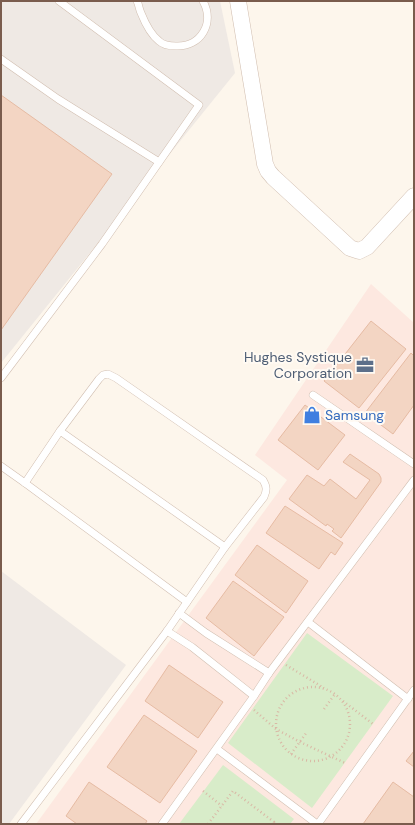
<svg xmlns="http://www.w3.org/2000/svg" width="415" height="825" font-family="'DM Sans',sans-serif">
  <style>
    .commercial { fill: #fde8e0 }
    .industrial { fill: #efe9e4 }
    .green { fill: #d8ecc9 }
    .building { fill: #f3d5c3; stroke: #e6bba3 }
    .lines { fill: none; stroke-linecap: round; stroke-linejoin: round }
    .service-casing { stroke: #d1beb0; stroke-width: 8 }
    .tertiary-casing { stroke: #d1beb0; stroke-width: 17 }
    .path { stroke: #d9b8a5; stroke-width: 2.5; stroke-dasharray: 1 3; stroke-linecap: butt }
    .service { stroke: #fff; stroke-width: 7 }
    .tertiary { stroke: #fff; stroke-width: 16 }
    .labels { text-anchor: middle; stroke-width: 4; stroke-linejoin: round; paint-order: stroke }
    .service-label { font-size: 14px; fill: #4e5e75; stroke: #fffaf3; text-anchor: end }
    .shop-label { font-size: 14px; fill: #366cbe; stroke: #fffaf3; text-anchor: start }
  </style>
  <rect width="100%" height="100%" fill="#fdf6ec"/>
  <polygon class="commercial" points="371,284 414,323 414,824 36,824 287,480 255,455"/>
  <g class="industrial">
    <polygon points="1,1 220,1 235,73 1,363"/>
    <polygon points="1,571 126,665 9,824 1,824"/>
  </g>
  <g class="green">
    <polygon points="307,633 393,696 312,808 228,743"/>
    <polygon points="223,765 294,819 290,824 179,824"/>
  </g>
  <g class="building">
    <polygon points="1,95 112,174 1,330"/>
    <polygon points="371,321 406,349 359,408 324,381"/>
    <polygon points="411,353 414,356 414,405 393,434 365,413"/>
    <polygon points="305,405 345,435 318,470 278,440"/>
    <polygon points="350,454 379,474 381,478 381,482 341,538 332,531 334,529 327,524 326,526 289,499 307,475 324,486 330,479 356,499 370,480 343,462"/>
    <polygon points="285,506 343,543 335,555 331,552 319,569 266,533"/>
    <polygon points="257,545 308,581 286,613 235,575"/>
    <polygon points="233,581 284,617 254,656 206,618"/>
    <polygon points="169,665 223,702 198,738 145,701"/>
    <polygon points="144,715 197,751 160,803 107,767"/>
    <polygon points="414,751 414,767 406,761"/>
    <polygon points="89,782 147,821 145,824 77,824 66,816"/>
    <polygon points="393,782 414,797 414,824 363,824"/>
  </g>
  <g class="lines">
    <g class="service-casing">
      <g id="service">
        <path d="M 137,1 C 139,5 139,9 141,13 C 145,23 150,34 159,41 C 163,45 170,46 176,46 C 201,47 215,23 203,1"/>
        <polyline points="1,59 58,99 159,162"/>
        <polyline points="1,378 102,244 199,105 59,1"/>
        <polyline points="313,395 414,464"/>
        <polyline points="60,431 225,547"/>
        <polyline points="1,466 25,483 187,602"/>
        <polyline points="179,613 206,633 269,673"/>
        <polyline points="308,622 408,699"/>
        <polyline points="167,631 192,647 254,696"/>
        <polyline points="217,749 317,824"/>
        <path d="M 21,824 L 167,631 L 225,547 L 264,497 C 267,490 267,487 263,480 L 116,378 L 108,374 L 103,375 L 99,379 L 60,431 L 25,483"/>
        <polyline points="162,824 254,696 269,673 414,480"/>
        <polyline points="318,824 414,690"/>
      </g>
    </g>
    <g class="tertiary-casing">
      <polyline id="tertiary" points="238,1 265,164 268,171 273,177 350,248 359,251 367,247 414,196"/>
    </g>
    <g class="path">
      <polyline points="286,665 324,688"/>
      <circle cx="313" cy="724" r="37"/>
      <polyline points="343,701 373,724"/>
      <polyline points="324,709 335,694"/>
      <polyline points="254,710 276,729 300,742 345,763"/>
      <polyline points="291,754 307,732"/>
      <polyline points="203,791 222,806"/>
      <polyline points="208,824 233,791 274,822 272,824"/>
    </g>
    <use href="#service" class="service"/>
    <use href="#tertiary" class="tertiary"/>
  </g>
  <defs>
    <g id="office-bare" transform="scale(1.38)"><path d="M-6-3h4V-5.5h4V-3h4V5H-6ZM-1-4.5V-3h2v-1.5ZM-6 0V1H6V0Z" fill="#5c6f8a" stroke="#fffaf3" stroke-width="2.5" paint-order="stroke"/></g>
    <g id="shop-bare" transform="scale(1.38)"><path d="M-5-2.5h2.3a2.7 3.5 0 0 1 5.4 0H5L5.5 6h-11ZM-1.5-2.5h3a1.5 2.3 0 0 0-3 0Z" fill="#3f7fe0" stroke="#fffaf3" stroke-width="2.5" paint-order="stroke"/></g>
  </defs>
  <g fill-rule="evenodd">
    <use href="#office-bare" x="365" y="365"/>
    <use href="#shop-bare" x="312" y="415"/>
  </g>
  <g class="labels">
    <g class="service-label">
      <text x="352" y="362">Hughes Systique<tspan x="352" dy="16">Corporation</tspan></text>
    </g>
    <g class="shop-label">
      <text x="325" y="420">Samsung</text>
    </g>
  </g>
  <rect width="415" height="825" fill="none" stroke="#7a5c4d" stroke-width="4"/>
</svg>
